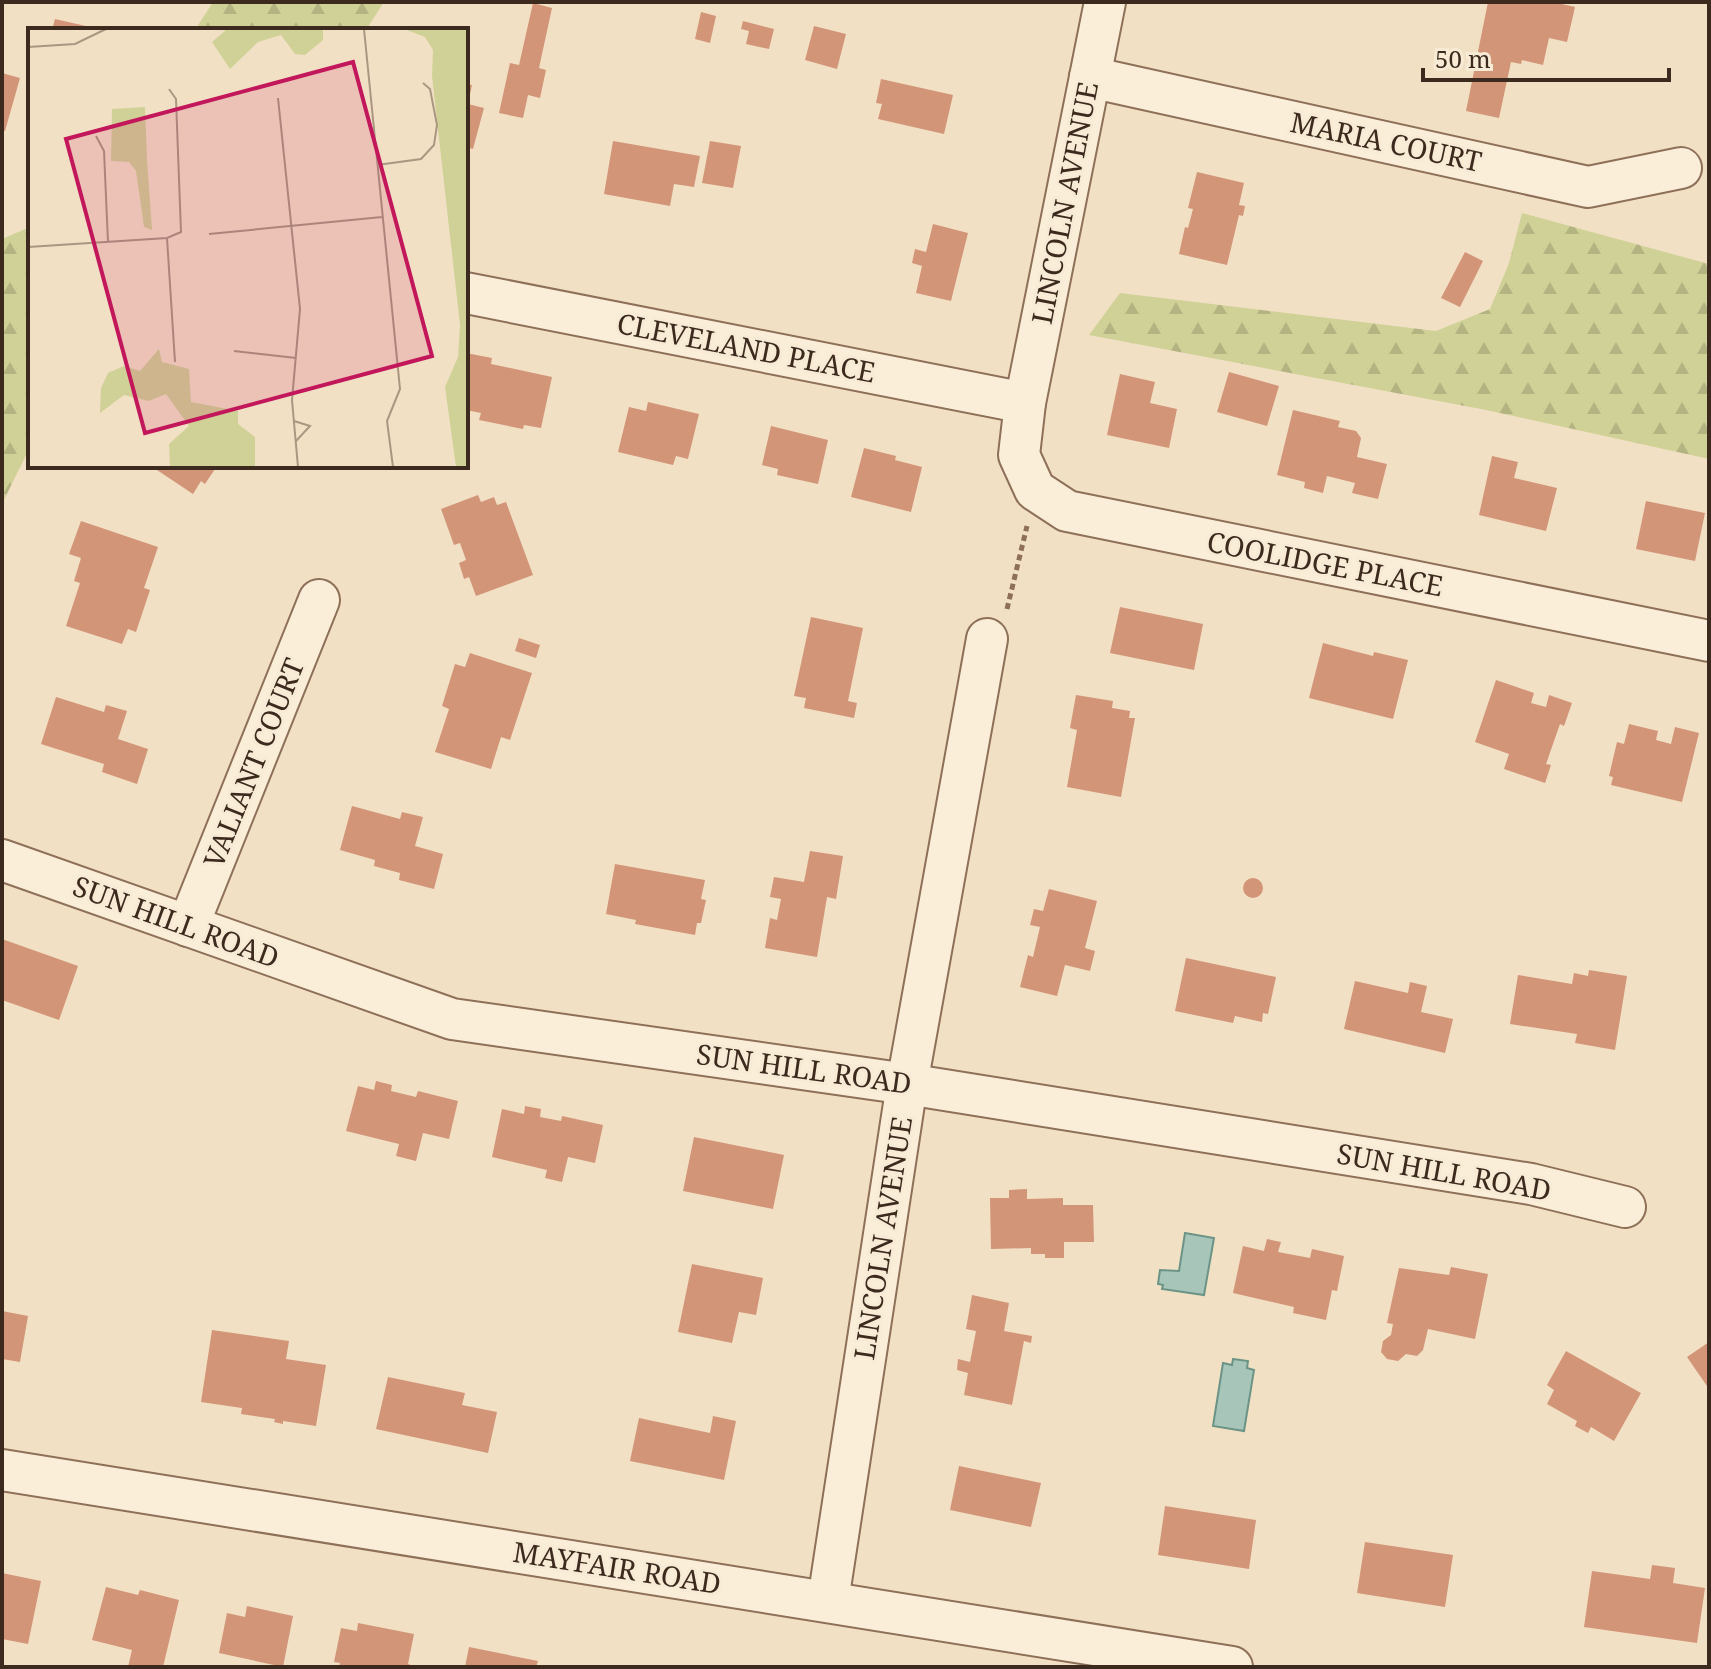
<svg xmlns="http://www.w3.org/2000/svg" width="1711" height="1669" font-family="'Noto Serif',serif">
  <style>
    .forest { fill: url(#forest-firs) }
    .water { fill: #a7c5b9; stroke: #6c9486; stroke-width: 2 }
    .building { fill: #d29578 }
    .lines { fill: none; stroke-linecap: round; stroke-linejoin: round }
    .street-casing { stroke: #8e7059; stroke-width: 44 }
    .path { stroke: #8e7059; stroke-width: 5; stroke-dasharray: 6 4; stroke-linecap: butt }
    .street { stroke: #fbeed9; stroke-width: 40 }
    .labels { text-anchor: middle; stroke-width: 6; stroke-linejoin: round; paint-order: stroke }
    .street-label { font-size: 28px; fill: #3d2a1e; stroke: #f8ebd5 }
    .inset-road { fill: none; stroke: #aa9782; stroke-width: 2 }
    .view { fill: #c2185b; fill-opacity: 0.15; stroke: #c2185b; stroke-width: 4 }
    .inset-edge { fill: none; stroke: #3d2a1e; stroke-width: 4 }
  </style>
  <defs>
    <pattern id="forest-firs" width="22" height="20" patternUnits="userSpaceOnUse" patternTransform="scale(2)"><rect width="22" height="20" fill="#d0d197"/><path d="M5 1l3.5 6h-7zM16 11l3.5 6h-7z" fill="#b4b482"/></pattern>
  </defs>
  <rect width="100%" height="100%" fill="#f2e0c5"/>
  <g class="forest">
    <polygon points="213,2 384,2 366,30 195,30"/>
    <polygon points="1522,213 1709,264 1709,459 1486,410 1089,335 1120,293 1436,331 1490,309 1509,263"/>
    <polygon points="30,227 30,447 2,504 2,239"/>
  </g>
  <g class="water">
    <polygon points="1185,1233 1214,1238 1204,1295 1162,1289 1163,1285 1158,1284 1160,1270 1179,1271"/>
    <polygon points="1233,1359 1248,1361 1247,1368 1254,1370 1244,1431 1213,1426 1223,1363 1232,1365"/>
  </g>
  <g class="building">
    <polygon points="1488,2 1553,2 1575,7 1567,42 1549,38 1543,65 1522,60 1521,64 1511,62 1499,118 1466,111"/>
    <polygon points="533,3 552,8 539,68 546,70 540,98 528,95 523,118 499,113 510,63 519,65"/>
    <polygon points="701,12 716,16 710,43 695,39"/>
    <polygon points="55,19 99,29 99,30 52,30"/>
    <polygon points="743,21 774,29 769,49 746,44 749,31 741,29"/>
    <polygon points="814,26 846,34 837,69 805,60"/>
    <polygon points="2,73 20,78 5,131 2,130"/>
    <polygon points="881,79 953,95 944,134 878,119 882,104 876,103"/>
    <polygon points="466,84 472,85 468,104 484,108 473,149 466,147"/>
    <polygon points="613,141 700,156 694,187 674,184 670,206 604,194"/>
    <polygon points="710,141 741,146 733,188 702,183"/>
    <polygon points="1197,172 1244,183 1239,205 1245,206 1243,216 1239,215 1227,265 1179,254 1185,227 1188,228 1193,209 1188,208"/>
    <polygon points="933,224 968,233 951,301 916,293 922,266 912,263 915,249 926,252"/>
    <polygon points="1465,252 1483,261 1460,307 1441,298"/>
    <polygon points="466,353 492,358 491,364 552,377 541,428 524,425 523,429 479,420 481,413 466,410 469,379 466,379"/>
    <polygon points="1229,372 1279,386 1267,426 1217,412"/>
    <polygon points="1120,374 1155,382 1150,403 1177,409 1169,448 1107,435"/>
    <polygon points="648,402 699,414 688,459 676,456 673,465 618,452 629,407 646,411"/>
    <polygon points="1293,410 1340,421 1338,427 1356,431 1361,438 1357,457 1387,464 1378,499 1352,493 1355,483 1327,476 1323,493 1304,488 1305,482 1277,475"/>
    <polygon points="771,426 828,440 818,484 777,475 778,469 762,465"/>
    <polygon points="864,448 896,456 895,460 922,467 911,512 851,497"/>
    <polygon points="1492,456 1518,462 1514,478 1557,488 1546,531 1479,515"/>
    <polygon points="151,466 217,466 205,484 201,481 193,494"/>
    <polygon points="478,495 481,502 494,497 497,505 506,502 533,575 476,596 469,577 464,579 459,563 466,560 460,543 454,545 441,509"/>
    <polygon points="1646,501 1705,513 1695,561 1636,549"/>
    <polygon points="81,521 158,547 144,588 150,590 136,632 128,629 122,644 66,626 80,583 74,581 81,558 69,554"/>
    <polygon points="1120,607 1203,624 1194,670 1110,653"/>
    <polygon points="811,617 863,628 848,701 857,703 854,718 804,708 806,698 794,696"/>
    <polygon points="519,638 540,645 536,658 515,651"/>
    <polygon points="1323,643 1373,656 1374,652 1408,660 1393,719 1309,698"/>
    <polygon points="470,653 532,673 510,740 501,737 491,769 435,752 449,709 442,706 455,664 465,667"/>
    <polygon points="1496,680 1534,693 1531,703 1546,707 1549,695 1572,703 1564,726 1560,724 1546,764 1551,765 1545,783 1504,769 1509,754 1475,742"/>
    <polygon points="1076,695 1113,701 1112,708 1130,711 1129,718 1135,718 1121,797 1067,787 1077,730 1070,728"/>
    <polygon points="56,697 104,712 106,705 127,711 118,739 148,749 137,784 102,772 104,764 41,744"/>
    <polygon points="1629,724 1658,731 1656,740 1671,744 1675,727 1699,733 1682,802 1611,785 1613,777 1609,776 1617,742 1624,744"/>
    <polygon points="352,806 400,819 402,812 423,817 415,846 443,854 434,889 399,880 400,873 374,866 375,860 340,850"/>
    <polygon points="810,851 843,856 836,899 827,897 817,957 765,948 770,918 777,920 781,899 770,897 774,877 804,882"/>
    <polygon points="615,864 705,880 701,899 706,900 701,923 697,923 695,935 635,924 636,920 606,914"/>
    <circle cx="1253" cy="888" r="10"/>
    <polygon points="1049,889 1097,901 1085,948 1095,951 1090,971 1065,965 1057,996 1020,987 1028,955 1033,957 1040,927 1030,925 1034,909 1043,911"/>
    <polygon points="2,939 78,966 59,1020 2,1000"/>
    <polygon points="1186,958 1276,977 1268,1014 1263,1013 1262,1022 1235,1016 1233,1023 1175,1011"/>
    <polygon points="1589,970 1627,976 1615,1050 1575,1043 1577,1034 1510,1024 1518,975 1572,984 1574,973 1588,976"/>
    <polygon points="1355,981 1408,993 1410,982 1427,986 1421,1012 1453,1019 1445,1053 1344,1029"/>
    <polygon points="376,1081 392,1085 391,1091 416,1097 418,1091 458,1101 449,1139 423,1133 416,1161 396,1156 399,1144 346,1131 358,1086 374,1090"/>
    <polygon points="525,1106 541,1109 540,1117 561,1121 562,1116 603,1125 595,1163 568,1157 562,1182 545,1178 547,1170 492,1157 502,1109 524,1114"/>
    <polygon points="694,1137 784,1155 773,1209 683,1191"/>
    <polygon points="1027,1189 1027,1199 1063,1198 1063,1205 1093,1205 1094,1242 1064,1242 1064,1258 1045,1258 1045,1254 1031,1254 1031,1248 991,1249 990,1198 1009,1198 1009,1190"/>
    <polygon points="1267,1239 1281,1242 1278,1252 1310,1258 1312,1249 1344,1256 1337,1291 1332,1290 1326,1320 1293,1313 1294,1307 1233,1293 1243,1246 1264,1251"/>
    <polygon points="692,1264 763,1278 756,1315 739,1312 732,1343 678,1332"/>
    <polygon points="1451,1267 1488,1274 1475,1339 1428,1329 1423,1350 1417,1356 1406,1354 1398,1361 1387,1359 1381,1352 1383,1341 1391,1335 1393,1324 1387,1323 1399,1268 1449,1275"/>
    <polygon points="972,1295 1009,1303 1004,1331 1032,1336 1031,1343 1024,1341 1012,1405 964,1395 968,1373 957,1370 958,1359 970,1362 976,1331 966,1329"/>
    <polygon points="2,1311 28,1316 20,1362 2,1359"/>
    <polygon points="212,1330 289,1341 286,1359 326,1365 316,1426 283,1421 283,1424 274,1422 275,1419 241,1414 242,1408 201,1402"/>
    <polygon points="1709,1342 1709,1389 1687,1357"/>
    <polygon points="1566,1351 1641,1393 1614,1441 1591,1427 1588,1433 1575,1426 1577,1421 1547,1404 1554,1390 1547,1385"/>
    <polygon points="388,1377 465,1393 462,1405 497,1412 488,1453 376,1429"/>
    <polygon points="713,1416 736,1421 724,1480 630,1461 639,1418 710,1433"/>
    <polygon points="959,1466 1041,1483 1031,1527 950,1510"/>
    <polygon points="1165,1506 1256,1520 1249,1569 1158,1555"/>
    <polygon points="1365,1542 1453,1555 1445,1607 1357,1593"/>
    <polygon points="1652,1565 1675,1568 1673,1583 1705,1588 1697,1643 1584,1627 1592,1571 1650,1579"/>
    <polygon points="2,1573 41,1581 28,1644 2,1639"/>
    <polygon points="106,1587 138,1595 140,1590 179,1600 163,1667 128,1667 132,1650 92,1640"/>
    <polygon points="247,1606 293,1616 283,1667 219,1653 227,1613 245,1617"/>
    <polygon points="358,1623 414,1634 408,1664 417,1667 339,1667 340,1663 334,1662 341,1628 357,1631"/>
    <polygon points="469,1647 538,1661 536,1667 465,1667"/>
  </g>
  <g class="lines">
    <g class="street-casing">
      <g id="street">
        <polyline points="1105,2 1025,403 1019,455 1035,490 1067,511 1709,641"/>
        <polyline points="1090,77 1588,187 1681,168"/>
        <polyline points="466,293 1025,403"/>
        <polyline points="2,860 452,1019 907,1084 1531,1184 1625,1207"/>
        <polyline points="188,926 319,600"/>
        <polyline points="2,1470 1232,1667"/>
        <polyline points="828,1601 907,1084 987,639"/>
      </g>
    </g>
    <polyline class="path" points="1007,609 1027,526"/>
    <use href="#street" class="street"/>
  </g>
  <g class="labels">
    <g class="street-label">
      <text transform="translate(1386 142) rotate(12)" y="10">MARIA COURT</text>
      <text transform="translate(1065 203) rotate(-79)" y="10">LINCOLN AVENUE</text>
      <text transform="translate(746 348) rotate(11)" y="10">CLEVELAND PLACE</text>
      <text transform="translate(1325 564) rotate(11)" y="10">COOLIDGE PLACE</text>
      <text transform="translate(254 763) rotate(-68)" y="10">VALIANT COURT</text>
      <text transform="translate(176 922) rotate(20)" y="10">SUN HILL ROAD</text>
      <text transform="translate(804 1069) rotate(8)" y="10">SUN HILL ROAD</text>
      <text transform="translate(1444 1172) rotate(10)" y="10">SUN HILL ROAD</text>
      <text transform="translate(883 1238) rotate(-81)" y="10">LINCOLN AVENUE</text>
      <text transform="translate(617 1568) rotate(9)" y="10">MAYFAIR ROAD</text>
    </g>
  </g>
  <g transform="translate(28 28)">
    <rect width="440" height="440" fill="#f2e0c5"/>
    <path d="M 199,1 L 295,1 L 295,12 L 277,27 L 267,26 L 253,7 L 230,14 L 202,41 L 184,14 ZM 376,1 L 424,1 L 440,87 L 440,439 L 428,439 L 417,359 L 430,329 L 432,297 L 404,48 L 405,22 L 397,9 ZM 117,79 L 119,131 L 124,202 L 116,199 L 108,143 L 101,134 L 83,133 L 84,81 ZM 131,321 L 134,334 L 161,341 L 163,374 L 210,383 L 210,396 L 227,409 L 227,439 L 142,439 L 141,416 L 161,398 L 138,366 L 121,373 L 96,367 L 72,385 L 73,360 L 80,345 L 96,338 L 112,343 Z" fill="#d0d197"/>
    <path d="M 394,1 L 440,1 L 440,285 L 408,5 Z" fill="#d0d197"/>
    <path class="inset-road" d="M 336,1 L 372,361 L 359,393 L 365,439M 0,19 L 47,16 L 78,1M 250,70 L 272,281 L 264,372 L 270,439M 68,108 L 76,123 L 80,214M 349,137 L 393,131 L 406,117 L 409,97 L 402,61 L 395,55M 181,206 L 354,189M 139,210 L 147,334M 0,219 L 139,210 L 153,204 L 148,71 L 141,61M 206,323 L 268,330M 266,393 L 282,398 L 268,413"/>
    <path class="view" d="M 325,34 L 404,328 L 117,405 L 38,111 Z"/>
    <rect width="440" height="440" class="inset-edge"/>
  </g>
  <rect width="1711" height="1669" fill="none" stroke="#3d2a1e" stroke-width="8"/>
  <path d="M1423 68v12h246v-12" fill="none" stroke="#3d2a1e" stroke-width="4"/>
  <text x="1435" y="68" font-size="24" fill="#3d2a1e" stroke="#f8ebd5" stroke-width="6" paint-order="stroke">50 m</text>
</svg>
